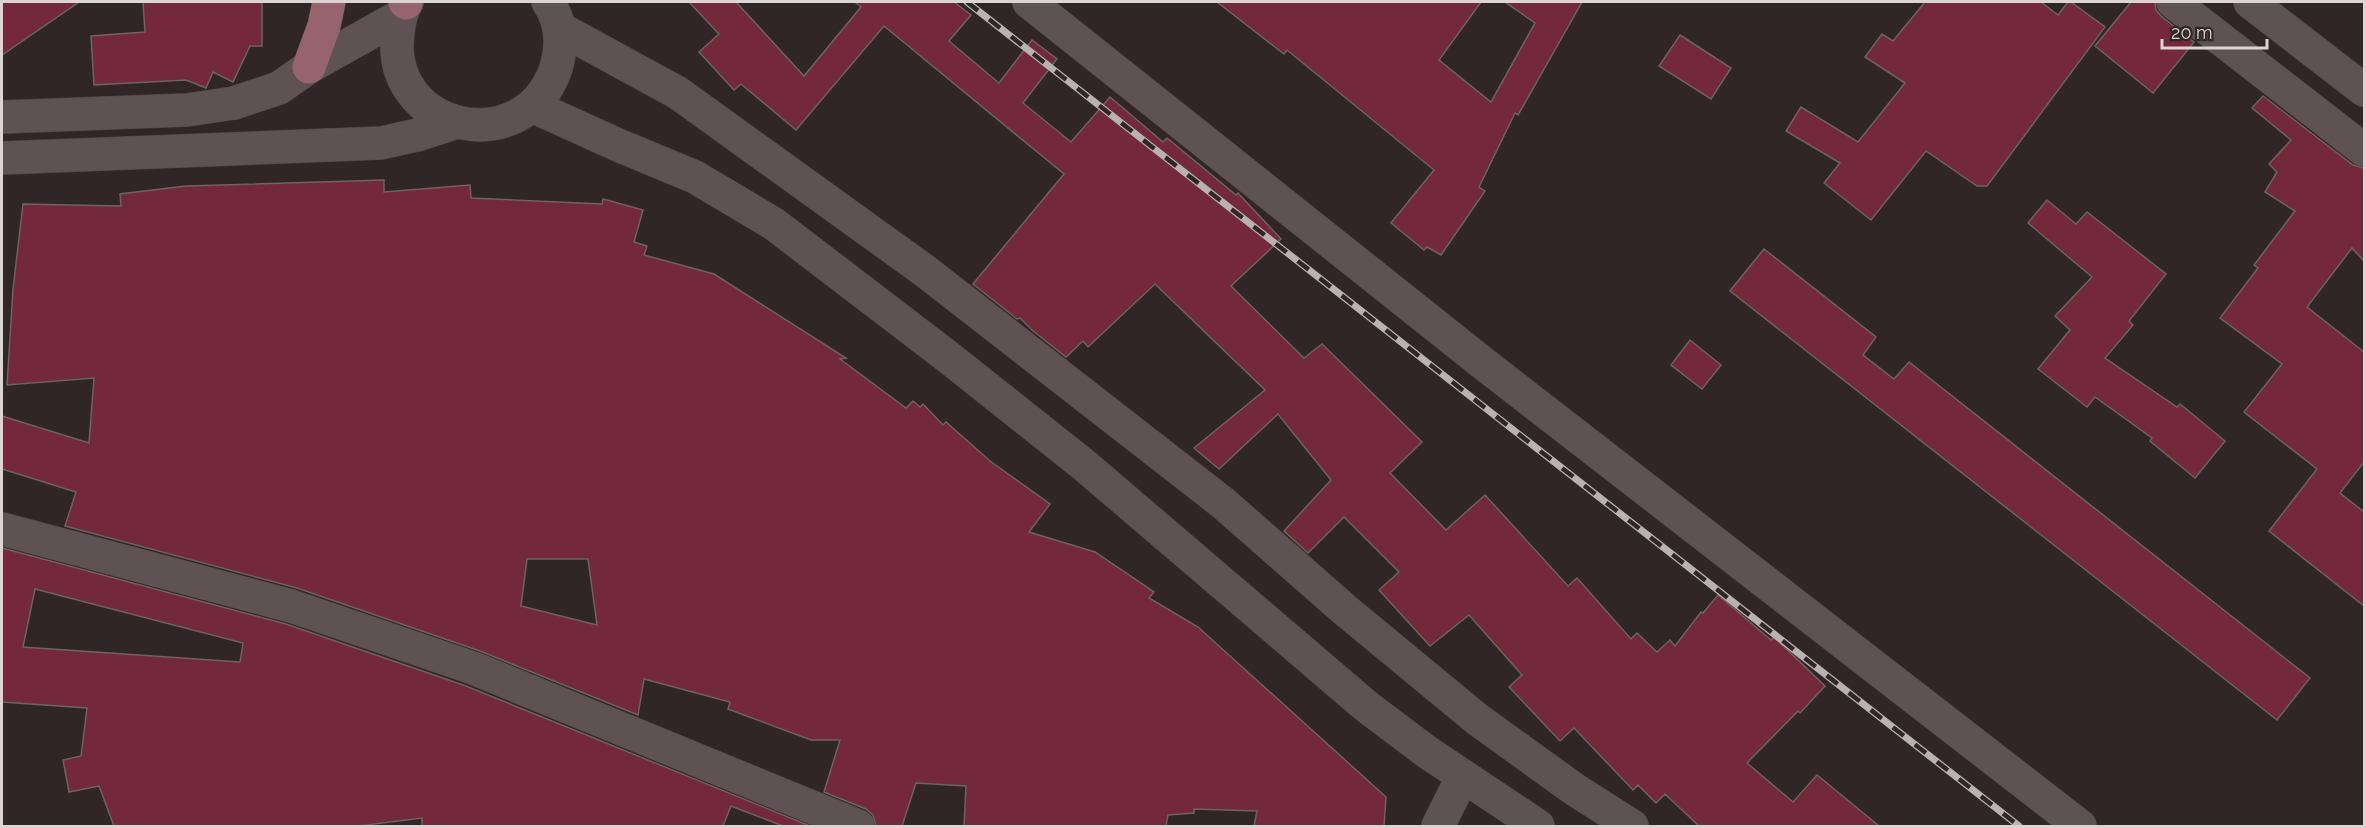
<svg xmlns="http://www.w3.org/2000/svg" width="2366" height="828" font-family="Raleway,sans-serif">
  <style>
    .building { fill: #73293b; stroke: #6e6263; stroke-width: 1.5; fill-rule: evenodd }
    .lines { fill: none; stroke-linecap: round; stroke-linejoin: round }
    .minor-casing { stroke: #4b4243; stroke-width: 34 }
    .major-casing { stroke: #4b4243; stroke-width: 34 }
    .minor { stroke: #5e5254; stroke-width: 33 }
    .major { stroke: #97636d; stroke-width: 33 }
    .rail-casing { stroke: #b9b2b2; stroke-width: 7 }
    .rail { stroke: #302627; stroke-width: 4.5; stroke-dasharray: 14; stroke-linecap: butt }
  </style>
  <rect width="100%" height="100%" fill="#302627"/>
  <g class="building">
    <polygon points="2,2 79,2 2,55"/>
    <polygon points="143,2 262,2 262,46 250,46 233,82 213,72 206,88 186,80 94,85 91,36 145,32"/>
    <polygon points="689,2 736,2 804,76 861,7 855,2 954,2 971,15 949,41 999,83 1032,40 1057,59 1023,103 1071,142 1110,97 1163,142 1167,138 1236,195 1238,193 1281,239 1231,286 1304,358 1322,344 1422,442 1390,473 1446,530 1485,495 1568,586 1577,578 1631,639 1637,633 1657,652 1670,640 1675,646 1701,612 1703,613 1718,595 1771,640 1774,637 1825,686 1800,713 1798,711 1747,763 1793,802 1817,775 1879,826 1699,826 1665,794 1656,803 1638,785 1633,790 1574,728 1560,741 1509,687 1522,675 1469,615 1430,646 1379,590 1399,572 1344,517 1308,553 1284,531 1331,480 1278,414 1219,469 1194,448 1265,390 1155,284 1088,347 1083,341 1066,357 1032,330 1020,318 1017,319 973,284 1064,174 884,26 796,130 741,84 734,90 699,52 719,34"/>
    <polygon points="1217,2 1481,2 1439,60 1491,102 1535,23 1505,2 1582,2 1518,115 1515,113 1479,187 1485,191 1441,255 1427,247 1424,250 1391,223 1434,170 1287,50 1284,54"/>
    <polygon points="1925,2 2041,2 2058,15 2068,2 2071,2 2105,27 1987,186 1977,186 1926,151 1871,220 1824,183 1840,163 1786,131 1801,107 1858,142 1905,83 1865,57 1882,34 1893,41"/>
    <polygon points="2131,2 2155,2 2156,10 2161,16 2194,42 2153,93 2095,46"/>
    <polygon points="1680,35 1731,68 1711,99 1659,66"/>
    <polygon points="2263,96 2353,165 2364,168 2364,261 2352,248 2307,307 2364,352 2364,462 2340,493 2364,512 2364,606 2269,531 2317,469 2244,412 2282,364 2220,318 2258,268 2254,265 2295,211 2265,192 2277,172 2269,164 2291,140 2252,108"/>
    <path d="M 384,180 L 384,192 L 470,185 L 471,198 L 602,204 L 603,199 L 643,210 L 634,242 L 647,246 L 644,255 L 714,274 L 846,358 L 840,359 L 906,408 L 913,401 L 920,407 L 923,404 L 943,425 L 946,422 L 990,461 L 1050,504 L 1029,532 L 1095,552 L 1154,592 L 1149,598 L 1198,627 L 1386,797 L 1384,826 L 1254,826 L 1257,811 L 1194,809 L 1194,813 L 1168,815 L 1166,826 L 964,826 L 966,786 L 916,783 L 902,826 L 876,826 L 873,815 L 866,809 L 824,792 L 840,740 L 811,740 L 728,709 L 730,702 L 644,679 L 638,715 L 480,651 L 297,588 L 65,526 L 76,492 L 2,469 L 2,416 L 89,443 L 94,378 L 7,385 L 13,289 L 23,204 L 121,206 L 120,194 L 186,186 ZM 527,559 L 588,559 L 597,625 L 521,606 Z"/>
    <polygon points="2047,200 2076,224 2087,212 2166,274 2129,321 2133,325 2105,358 2177,407 2180,404 2225,441 2195,478 2150,441 2152,438 2095,397 2087,407 2038,369 2070,330 2055,316 2092,277 2028,223"/>
    <polygon points="1764,249 1876,337 1863,355 1894,379 1909,362 2310,678 2277,720 1730,291"/>
    <polygon points="1690,340 1721,365 1702,389 1671,365"/>
    <path d="M 2,548 L 286,624 L 466,686 L 810,826 L 783,826 L 731,806 L 723,826 L 422,826 L 422,818 L 358,826 L 114,826 L 99,786 L 69,792 L 63,760 L 81,756 L 87,708 L 2,702 ZM 35,589 L 243,643 L 240,662 L 23,647 Z"/>
  </g>
  <g class="lines">
    <g class="minor-casing">
      <g id="minor">
        <path d="M 407,2 C 401,12 399,21 398,33 C 384,130 524,163 556,68 C 563,46 561,20 548,2"/>
        <polyline points="1029,2 1484,364 2080,826"/>
        <polyline points="2173,2 2364,150"/>
        <polyline points="2250,2 2364,90"/>
        <polyline points="559,28 678,93 925,271 1223,503 1345,610 1477,719 1574,789 1632,826"/>
        <polyline points="532,106 618,145 695,177 774,224 948,357 1084,465 1366,706 1427,752 1538,826"/>
        <polyline points="2,117 187,110 234,103 279,88 309,67 400,16"/>
        <polyline points="2,158 381,143 417,135 454,123"/>
        <polyline points="2,529 291,606 473,668 858,826"/>
        <polyline points="1438,826 1463,776"/>
      </g>
    </g>
    <g class="major-casing">
      <g id="major">
        <polyline points="405,2 406,3"/>
        <polyline points="309,67 324,26 329,2"/>
      </g>
    </g>
    <use href="#minor" class="minor"/>
    <use href="#major" class="major"/>
    <g class="rail-casing">
      <polyline id="rail" points="967,2 2019,826"/>
    </g>
    <use href="#rail" class="rail"/>
  </g>
  <rect width="2366" height="828" fill="none" stroke="#dbd4d4" stroke-width="6"/>
  <path d="M2162 39v9h105v-9" fill="none" stroke="#dbd4d4" stroke-width="3"/>
  <text x="2171" y="39" font-size="18" fill="#dbd4d4" stroke="#302627" stroke-width="4.5" paint-order="stroke">20 m</text>
</svg>
